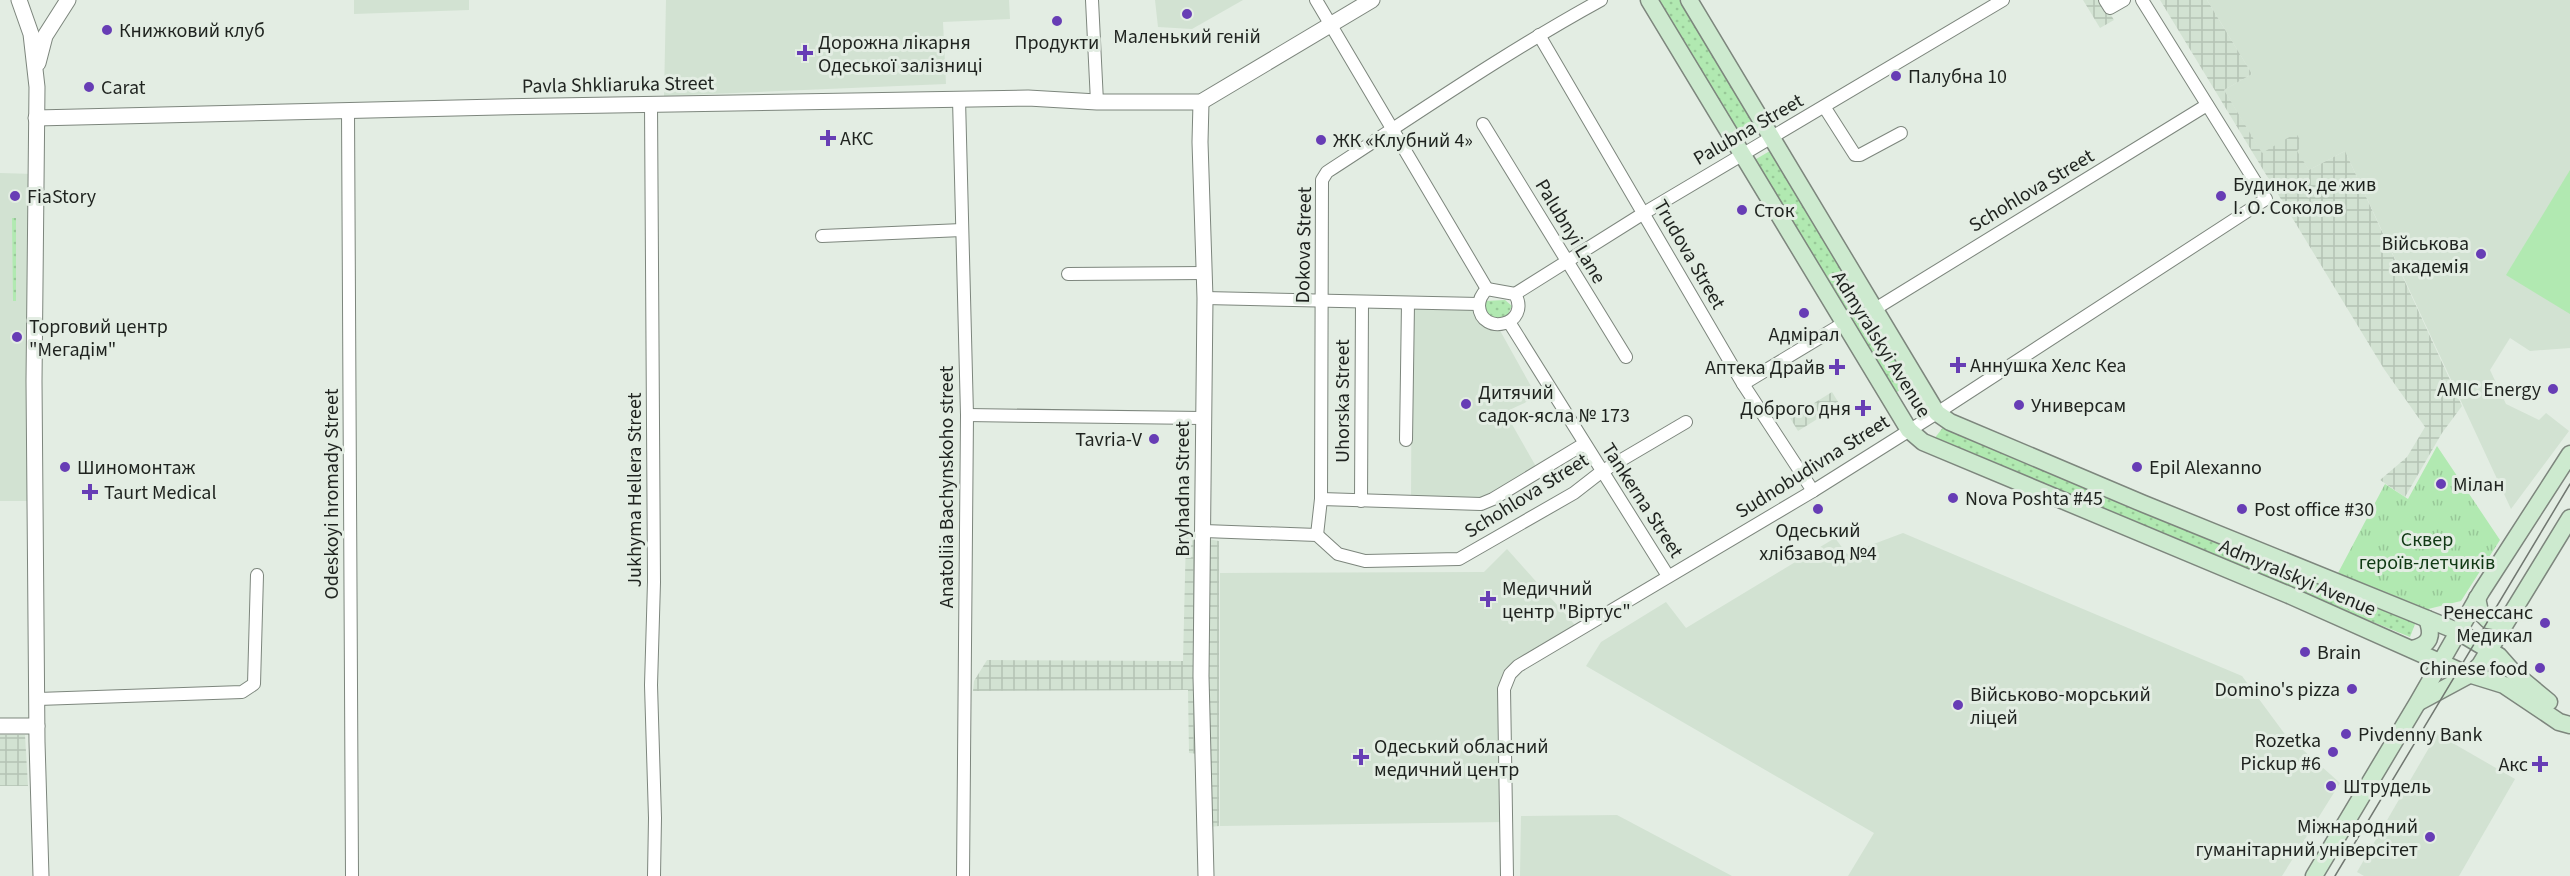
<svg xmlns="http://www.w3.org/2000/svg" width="2570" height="876" font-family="'Source Sans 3',sans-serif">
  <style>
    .built { fill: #d2e2d2 }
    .industrial { fill: url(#industrial-grid) }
    .grass { fill: url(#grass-dots) }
    .park { fill: url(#park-tufts) }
    .pitch { fill: #b1e9b1 }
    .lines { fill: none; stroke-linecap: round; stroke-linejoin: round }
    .minor-casing { stroke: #7d867d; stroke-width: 14 }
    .tertiary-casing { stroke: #7d867d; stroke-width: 17 }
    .secondary-casing { stroke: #7d867d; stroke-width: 19 }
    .minor { stroke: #fff; stroke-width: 12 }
    .tertiary { stroke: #fff; stroke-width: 15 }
    .secondary { stroke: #cdeacf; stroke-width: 16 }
    .tram { stroke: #707770; stroke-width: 1.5 }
    .poi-dot { fill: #673db5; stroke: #e3ede3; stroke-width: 2 }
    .labels { text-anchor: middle; stroke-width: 6; stroke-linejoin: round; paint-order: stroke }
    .poi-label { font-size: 20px; fill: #1f231f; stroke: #e3ede3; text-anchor: start }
    .street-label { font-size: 20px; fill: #1f231f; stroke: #e3ede3 }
    .park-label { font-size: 20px; fill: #103914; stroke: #e3ede3 }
  </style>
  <defs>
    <pattern id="industrial-grid" width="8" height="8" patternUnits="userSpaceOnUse" patternTransform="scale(1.5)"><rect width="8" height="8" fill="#d2e2d2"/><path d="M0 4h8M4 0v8" fill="none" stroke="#b4c2b4"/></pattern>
    <pattern id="grass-dots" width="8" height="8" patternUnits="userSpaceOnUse" patternTransform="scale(1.5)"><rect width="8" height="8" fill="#b1e9b1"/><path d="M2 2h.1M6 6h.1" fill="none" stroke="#98c898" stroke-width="1.8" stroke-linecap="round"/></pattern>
    <pattern id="park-tufts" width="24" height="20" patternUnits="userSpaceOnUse" patternTransform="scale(1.5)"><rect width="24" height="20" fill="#b1e9b1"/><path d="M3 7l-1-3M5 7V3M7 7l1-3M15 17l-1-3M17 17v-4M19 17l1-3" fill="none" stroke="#98c898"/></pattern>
  </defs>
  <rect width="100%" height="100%" fill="#e3ede3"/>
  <g class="built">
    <polygon points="354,0 469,0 469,10 354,14"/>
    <polygon points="666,0 1009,0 1010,19 943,22 946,84 664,96"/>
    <polygon points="1155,0 1243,0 1192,29 1158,27"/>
    <polygon points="2207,0 2570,0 2570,348 2530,351 2510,338 2490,370 2506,404 2539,420 2546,413 2569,431 2511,509 2345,151 2309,170 2296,151 2262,154 2224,90 2252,74"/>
    <polygon points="0,173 34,174 32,501 0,501"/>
    <polygon points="1412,306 1488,309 1537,397 1505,412 1538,470 1484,501 1411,501"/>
    <polygon points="1903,533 2242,676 2284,733 2340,783 2282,876 1848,876 1874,833 1586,666 1601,642 1666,602 1686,628 1835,538 1847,554"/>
    <polygon points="1507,549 1575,625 1504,669 1501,691 1505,822 1220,826 1220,573 1484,572"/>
    <polygon points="2437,734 2515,779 2459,876 2364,876 2357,872"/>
    <polygon points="1617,815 1732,876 1520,876 1521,816"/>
  </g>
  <g class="industrial">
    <polygon points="2083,0 2102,0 2114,20 2100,28"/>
    <polygon points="2160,0 2207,0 2252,74 2224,90 2262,153 2296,133 2303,145 2297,151 2309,170 2345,151 2462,406 2442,433 2405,497 2380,480 2407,457 2425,427 2384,369"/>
    <polygon points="1832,392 1840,405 1798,431 1790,418"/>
    <polygon points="1186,535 1219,541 1219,826 1209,827 1198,754 1189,753 1188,690 973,691 974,681 987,660 1183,661"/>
    <polygon points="0,735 25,735 28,786 0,786"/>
  </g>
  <g class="grass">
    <polygon points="1653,0 1684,0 1762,128 1739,142"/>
    <polygon points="1775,148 1915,381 1892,395 1751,162"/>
    <polygon points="12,218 16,218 16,301 13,301"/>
    <polygon points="1505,300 1512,306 1508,314 1501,319 1487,316 1483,306 1484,301"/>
    <polygon points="1944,426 2417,619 2410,637 1931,443"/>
  </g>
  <polygon class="park" points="2437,446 2500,540 2461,601 2424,610 2338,573 2385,484 2408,499"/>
  <polygon class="pitch" points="2570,170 2570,314 2506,275"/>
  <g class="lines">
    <g class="minor-casing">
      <g id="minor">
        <polyline points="1092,0 1097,102"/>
        <polyline points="1316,0 1487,289"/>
        <polyline points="2105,0 2110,8 2124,0"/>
        <polyline points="1539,35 1743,384 1813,491"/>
        <polyline points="959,99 967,415 963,876"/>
        <polyline points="651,105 654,582 651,685 655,818 654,876"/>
        <polyline points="1825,108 1855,155 1860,155 1901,133"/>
        <polyline points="348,111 352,876"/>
        <polyline points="1483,124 1626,357"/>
        <polyline points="822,236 962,230"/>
        <polyline points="1068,274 1205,273"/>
        <path d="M 1487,289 L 1515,294 C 1532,325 1481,337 1479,306 C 1479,299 1482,294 1487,289 Z"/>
        <polyline points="1515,294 1644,213 2003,0"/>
        <polyline points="1205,298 1479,304"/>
        <polyline points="1875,309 2207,105"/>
        <polyline points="1509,322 1668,576"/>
        <polyline points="1743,384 1844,323"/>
        <polyline points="967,415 1202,418"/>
        <polyline points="1406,440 1408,303"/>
        <polyline points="1321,499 1481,504 1493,499 1584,444"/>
        <polyline points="1361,501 1362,302"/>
        <polyline points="1204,531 1317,535 1338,554 1365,561 1459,559 1574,493 1601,472 1686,422"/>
        <path d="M 1317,535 L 1321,499 L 1322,180 L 1327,172 C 1418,113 1506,52 1601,0"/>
        <polyline points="38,699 242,692 254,684 257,575"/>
        <polyline points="1507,876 1504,689 1510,674 1518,666 1813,491 1937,413 2266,199 2142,0"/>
      </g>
    </g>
    <g class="tertiary-casing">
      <g id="tertiary">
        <polyline points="19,0 31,34 37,87 34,381 37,742 41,876"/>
        <polyline points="38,63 45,36 68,0"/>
        <polyline points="1201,102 1200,142 1205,298 1201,676 1206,876"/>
        <polyline points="36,118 498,107 1028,98 1097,102 1201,102 1372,0"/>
        <polyline points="0,726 37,726"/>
      </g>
    </g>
    <g class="secondary-casing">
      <g id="secondary">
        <polyline points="1649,0 1909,430 1923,442 2289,595 2462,672 2504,685 2559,722 2570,725"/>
        <polyline points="1689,0 1937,413 1950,422 2144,504 2457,631 2499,656 2514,673 2549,702"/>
        <polyline points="2477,598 2480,612 2488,620 2500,622 2508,618"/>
        <path d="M 2412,649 C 2431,645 2433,635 2427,619"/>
        <polyline points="2419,702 2471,674 2480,665 2570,518"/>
        <polyline points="2314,876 2418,702 2481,592 2570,454"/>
      </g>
    </g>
    <use href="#minor" class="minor"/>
    <use href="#tertiary" class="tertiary"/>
    <use href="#secondary" class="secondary"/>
    <polyline class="tram" points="2335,876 2570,484"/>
  </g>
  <g class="poi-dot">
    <circle cx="1187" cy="14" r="6"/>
    <circle cx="1057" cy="21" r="6"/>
    <circle cx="107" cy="30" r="6"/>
    <path d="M802 44h6v6h6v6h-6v6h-6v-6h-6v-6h6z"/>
    <circle cx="1896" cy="76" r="6"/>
    <circle cx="89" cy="87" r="6"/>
    <path d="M825 129h6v6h6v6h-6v6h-6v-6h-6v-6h6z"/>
    <circle cx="1321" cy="140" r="6"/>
    <circle cx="15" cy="196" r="6"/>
    <circle cx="2221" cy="196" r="6"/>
    <circle cx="1742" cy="210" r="6"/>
    <circle cx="2481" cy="254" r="6"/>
    <circle cx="1804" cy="313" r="6"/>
    <circle cx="17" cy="337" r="6"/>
    <path d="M1955 356h6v6h6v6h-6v6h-6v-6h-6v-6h6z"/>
    <path d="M1834 358h6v6h6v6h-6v6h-6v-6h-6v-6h6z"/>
    <circle cx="2553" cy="389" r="6"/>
    <circle cx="1466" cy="404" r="6"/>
    <circle cx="2019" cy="405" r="6"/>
    <path d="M1860 399h6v6h6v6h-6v6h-6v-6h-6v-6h6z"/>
    <circle cx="1154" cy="439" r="6"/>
    <circle cx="65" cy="467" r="6"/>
    <circle cx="2137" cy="467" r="6"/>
    <circle cx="2441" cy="484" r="6"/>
    <path d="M87 483h6v6h6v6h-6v6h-6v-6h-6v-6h6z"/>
    <circle cx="1953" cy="498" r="6"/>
    <circle cx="1818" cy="509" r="6"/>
    <circle cx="2242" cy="509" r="6"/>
    <path d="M1485 590h6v6h6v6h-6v6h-6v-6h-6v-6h6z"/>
    <circle cx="2545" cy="623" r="6"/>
    <circle cx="2305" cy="652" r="6"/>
    <circle cx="2540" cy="668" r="6"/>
    <circle cx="2352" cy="689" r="6"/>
    <circle cx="1958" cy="705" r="6"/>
    <circle cx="2346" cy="734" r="6"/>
    <circle cx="2333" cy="752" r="6"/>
    <path d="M1358 748h6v6h6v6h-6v6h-6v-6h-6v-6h6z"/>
    <path d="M2537 755h6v6h6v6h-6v6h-6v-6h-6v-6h6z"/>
    <circle cx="2331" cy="786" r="6"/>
    <circle cx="2430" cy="837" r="6"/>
  </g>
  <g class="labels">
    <g class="poi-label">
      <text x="119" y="37">Книжковий клуб</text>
      <text x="1187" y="43" text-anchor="middle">Маленький геній</text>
      <text x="818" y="49">Дорожна лікарня<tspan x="818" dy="23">Одеської залізниці</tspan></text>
      <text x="1057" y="49" text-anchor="middle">Продукти</text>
      <text x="1908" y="83">Палубна 10</text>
      <text x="101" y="94">Carat</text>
      <text x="840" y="145">АКС</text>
      <text x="1333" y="147">ЖК «Клубний 4»</text>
      <text x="2233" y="191">Будинок, де жив<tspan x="2233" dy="23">І. О. Соколов</tspan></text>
      <text x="27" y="203">FiaStory</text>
      <text x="1754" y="217">Сток</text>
      <text x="2469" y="250" text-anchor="end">Військова<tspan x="2469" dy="23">академія</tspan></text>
      <text x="29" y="333">Торговий центр<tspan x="29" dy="23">"Мегадім"</tspan></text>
      <text x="1804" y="341" text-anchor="middle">Адмірал</text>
      <text x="1970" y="372">Аннушка Хелс Кеа</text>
      <text x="1825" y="374" text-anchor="end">Аптека Драйв</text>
      <text x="2541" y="396" text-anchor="end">AMIC Energy</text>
      <text x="1478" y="399">Дитячий<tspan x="1478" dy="23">садок-ясла № 173</tspan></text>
      <text x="2031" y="412">Универсам</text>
      <text x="1851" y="415" text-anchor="end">Доброго дня</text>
      <text x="1142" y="446" text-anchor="end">Tavria-V</text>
      <text x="77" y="474">Шиномонтаж</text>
      <text x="2149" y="474">Epil Alexanno</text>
      <text x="2453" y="491">Мілан</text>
      <text x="104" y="499">Taurt Medical</text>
      <text x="1965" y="505">Nova Poshta #45</text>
      <text x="2254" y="516">Post office #30</text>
      <text x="1818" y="537" text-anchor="middle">Одеський<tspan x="1818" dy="23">хлібзавод №4</tspan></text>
      <text x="1502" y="595">Медичний<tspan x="1502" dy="23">центр "Віртус"</tspan></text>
      <text x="2533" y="619" text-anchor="end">Ренессанс<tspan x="2533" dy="23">Медикал</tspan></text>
      <text x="2317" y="659">Brain</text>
      <text x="2528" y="675" text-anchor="end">Chinese food</text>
      <text x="2340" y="696" text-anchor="end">Domino's pizza</text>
      <text x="1970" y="701">Військово-морський<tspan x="1970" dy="23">ліцей</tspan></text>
      <text x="2358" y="741">Pivdenny Bank</text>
      <text x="2321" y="747" text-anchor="end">Rozetka<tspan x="2321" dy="23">Pickup #6</tspan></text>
      <text x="1374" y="753">Одеський обласний<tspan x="1374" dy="23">медичний центр</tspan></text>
      <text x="2528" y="771" text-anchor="end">Акс</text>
      <text x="2343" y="793">Штрудель</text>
      <text x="2418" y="833" text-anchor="end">Міжнародний<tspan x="2418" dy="23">гуманітарний універсітет</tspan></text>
    </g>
    <g class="street-label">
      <text transform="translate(618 84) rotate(-1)" y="7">Pavla Shkliaruka Street</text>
      <text transform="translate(1748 129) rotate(-30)" y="7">Palubna Street</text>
      <text transform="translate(2031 190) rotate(-31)" y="7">Schohlova Street</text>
      <text transform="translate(1571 231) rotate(59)" y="7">Palubnyi Lane</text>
      <text transform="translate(1303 245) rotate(-89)" y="7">Dokova Street</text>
      <text transform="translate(1690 254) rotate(60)" y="7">Trudova Street</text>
      <text transform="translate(1882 344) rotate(58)" y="7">Admyralskyi Avenue</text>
      <text transform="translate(1342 401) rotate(-90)" y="7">Uhorska Street</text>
      <text transform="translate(1812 466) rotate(-32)" y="7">Sudnobudivna Street</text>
      <text transform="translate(946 487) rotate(-90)" y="7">Anatoliia Bachynskoho street</text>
      <text transform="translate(1182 489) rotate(-90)" y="7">Bryhadna Street</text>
      <text transform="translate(634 490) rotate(-90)" y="7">Jukhyma Hellera Street</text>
      <text transform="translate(331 494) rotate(-90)" y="7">Odeskoyi hromady Street</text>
      <text transform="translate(1526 495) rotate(-32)" y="7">Schohlova Street</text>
      <text transform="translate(1643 500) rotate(57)" y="7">Tankerna Street</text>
      <text transform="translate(2298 577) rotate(23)" y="7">Admyralskyi Avenue</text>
    </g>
    <g class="park-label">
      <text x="2427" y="546">Сквер<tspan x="2427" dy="23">героїв-летчиків</tspan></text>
    </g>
  </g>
</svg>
